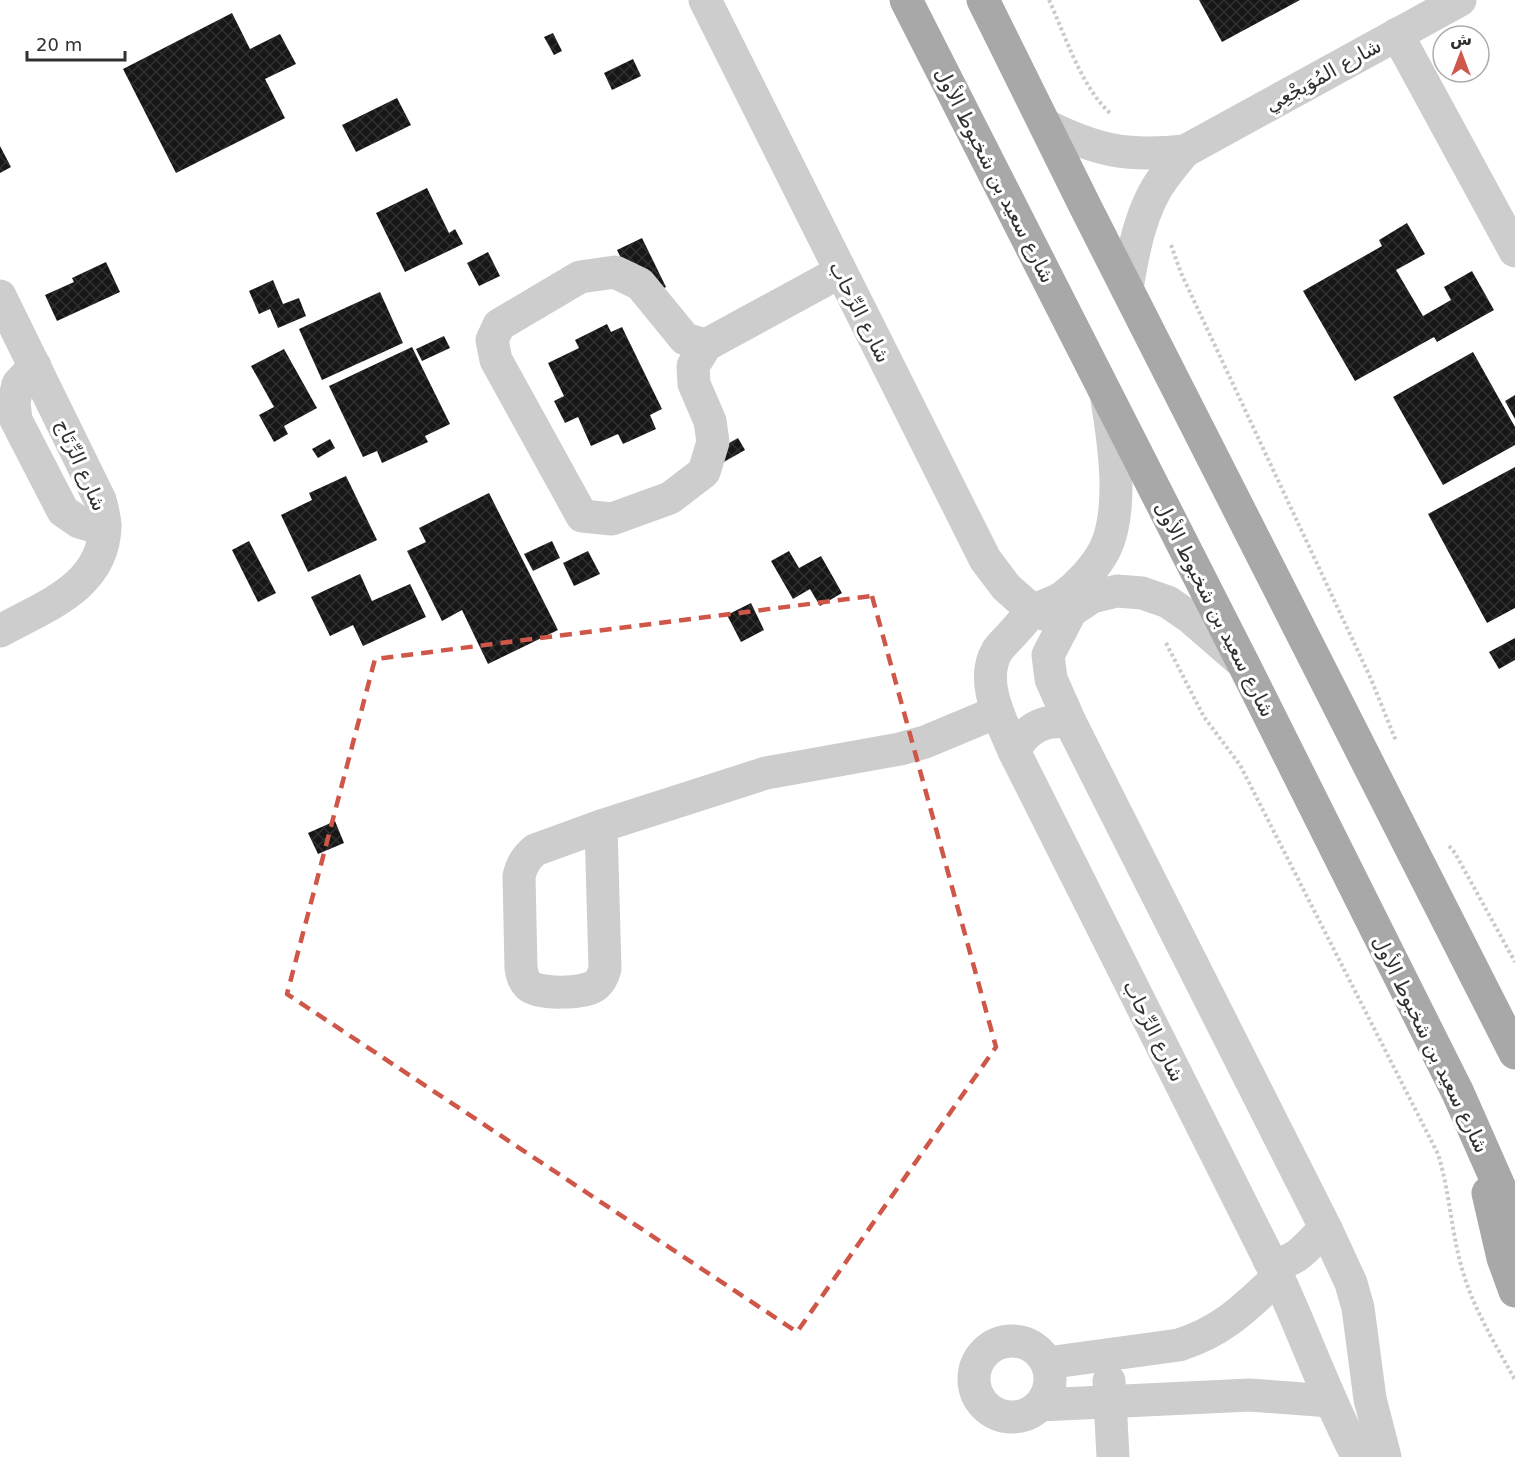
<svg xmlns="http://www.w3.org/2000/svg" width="1515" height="1457" font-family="'DejaVu Sans',Vazirmatn,sans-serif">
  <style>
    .building { fill: url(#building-cross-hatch) }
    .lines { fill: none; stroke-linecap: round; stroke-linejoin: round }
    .path { stroke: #cacaca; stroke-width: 4; stroke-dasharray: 3 3; stroke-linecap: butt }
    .minor { stroke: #cdcdcd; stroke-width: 33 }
    .major { stroke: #a8a8a8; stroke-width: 33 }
    .marked { fill: none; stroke: #cf5749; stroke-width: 4.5; stroke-dasharray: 12 8; stroke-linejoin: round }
    .labels { text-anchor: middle; stroke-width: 6; stroke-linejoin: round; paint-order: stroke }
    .street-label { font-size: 20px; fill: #303030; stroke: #fff }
  </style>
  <defs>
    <pattern id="building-cross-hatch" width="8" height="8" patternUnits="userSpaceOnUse" patternTransform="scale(1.5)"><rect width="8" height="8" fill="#171717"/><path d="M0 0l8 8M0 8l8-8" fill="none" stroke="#303030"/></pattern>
  </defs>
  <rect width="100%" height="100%" fill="#fff"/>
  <g class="building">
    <polygon points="1199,0 1300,0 1222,42"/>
    <polygon points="232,13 250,49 280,34 296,64 265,79 285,118 176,173 123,69"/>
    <polygon points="553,33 562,51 554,55 544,37"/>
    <polygon points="633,59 641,76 612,90 604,73"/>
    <polygon points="397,98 411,125 356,152 342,125"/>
    <polygon points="0,146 11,167 0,173"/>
    <polygon points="427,188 449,233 455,229 463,244 405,272 376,213"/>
    <polygon points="1407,223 1425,254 1396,270 1423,316 1451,300 1444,287 1472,271 1494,310 1437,342 1434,337 1355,381 1303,291 1382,246 1379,240"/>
    <polygon points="642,238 666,287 641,299 617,250"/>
    <polygon points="488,252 500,276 479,286 467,263"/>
    <polygon points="106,262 120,292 57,321 45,295 74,282 72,278"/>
    <polygon points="273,280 283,304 299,298 306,316 278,328 270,309 259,314 249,291"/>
    <polygon points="380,292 403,343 322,380 299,329"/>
    <polygon points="607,324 611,332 622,327 662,409 650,415 656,429 623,444 618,434 591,446 578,417 565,423 554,401 564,396 548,363 579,348 575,340"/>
    <polygon points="444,336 450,348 422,361 416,349"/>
    <polygon points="412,347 450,424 425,436 428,442 382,463 377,451 363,457 329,386"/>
    <polygon points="284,349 317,408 284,426 288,434 274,442 259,415 274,407 251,366"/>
    <polygon points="1473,352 1515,427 1515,445 1443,485 1393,397"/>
    <polygon points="1515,395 1515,419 1505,401"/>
    <polygon points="738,438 745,450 722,463 715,451"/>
    <polygon points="330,439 335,448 318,458 312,449"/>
    <polygon points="1515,467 1515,608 1487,623 1428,514"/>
    <polygon points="346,476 377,540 308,572 281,515 312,500 309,493"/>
    <polygon points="489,493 558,630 488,664 462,610 442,621 407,551 426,542 419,528"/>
    <polygon points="249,541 276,593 258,602 232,550"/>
    <polygon points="552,541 560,558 533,571 524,554"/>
    <polygon points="588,551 600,574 574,586 563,563"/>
    <polygon points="789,551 799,568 821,556 842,593 820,606 810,589 793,599 771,561"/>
    <polygon points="360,574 372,601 410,584 426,617 363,646 353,625 330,636 311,597"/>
    <polygon points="751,603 764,630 741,642 727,615"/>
    <polygon points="1515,638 1515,660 1499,669 1489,652"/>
    <polygon points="335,821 344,843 318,854 308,833"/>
  </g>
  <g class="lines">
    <g class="path">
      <path d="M 1049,0 C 1066,37 1081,87 1111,114"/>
      <polyline points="1171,245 1181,273 1371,679 1396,741"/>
      <path d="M 1166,643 L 1204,717 L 1240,765 L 1438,1154 C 1450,1192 1451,1233 1463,1272 C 1474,1310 1496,1345 1515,1380"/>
      <polyline points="1449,846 1455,853 1515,962"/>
    </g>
    <g class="minor">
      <polyline points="705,0 985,559 1006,587 1033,611 1054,617"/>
      <polyline points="1397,34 1515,251"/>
      <path d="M 1045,125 C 1097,151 1127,157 1185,151"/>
      <path d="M 1127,289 C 1133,251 1141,208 1164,177 C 1171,168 1178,159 1185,151 L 1460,0"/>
      <path d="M 0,296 L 100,500 C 102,508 105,518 105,527 C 103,587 45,606 0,631"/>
      <polyline points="706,345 693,366 694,384 710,421 713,442 704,472 670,498 612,519 582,516 496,360 492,340 499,325 580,277 615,272 640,284 685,339 706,345 840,272"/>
      <polyline points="35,366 18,384 14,402 16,420 63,511 79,522 89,525 105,525"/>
      <path d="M 1107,400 C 1114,442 1124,510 1105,549 C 1096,567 1079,585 1063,597 C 1054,603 1043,605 1034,611 C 1026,617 1019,627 1012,634 C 1007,640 1001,645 997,651 C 979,682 1002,722 1014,751 L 1278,1277 C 1306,1337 1327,1399 1358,1457"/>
      <polyline points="1243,663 1191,618 1168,602 1142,593 1117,591 1092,597 1071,611 1048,655 1051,679 1070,722 1326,1229 1351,1283 1358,1308 1370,1399 1385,1457"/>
      <path d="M 1014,751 C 1026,728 1044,719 1070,722"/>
      <path d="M 601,826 L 605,969 C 603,976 601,981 596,985 C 585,994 538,995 528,985 C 523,980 522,974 521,968 L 519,876 C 522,864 526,858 535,850 L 601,826 L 766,773 L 900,749 L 925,742 L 997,712"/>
      <path d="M 1269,1260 L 1279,1263 C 1300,1260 1310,1241 1326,1229"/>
      <circle cx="1012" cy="1379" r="38"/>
      <path d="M 1047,1363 L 1179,1345 C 1223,1331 1245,1308 1278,1277"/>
      <polyline points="1109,1381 1113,1457"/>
      <polyline points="1040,1405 1250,1395 1330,1401"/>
    </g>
    <g class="major">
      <polyline points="906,0 1243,663 1458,1093 1515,1222"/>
      <polyline points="983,0 1086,208 1515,1053"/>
      <polyline points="1488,1193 1503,1258 1515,1291"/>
    </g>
  </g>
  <path class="marked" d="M 872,596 L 996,1047 L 797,1332 L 287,994 L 375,659 Z"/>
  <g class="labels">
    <g class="street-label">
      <text transform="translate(1323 75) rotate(-29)" y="7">شارع المُوَيجْعِي</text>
      <text transform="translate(995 175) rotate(63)" y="7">شارع سعيد بن شخبوط الأول</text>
      <text transform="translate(860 312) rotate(63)" y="7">شارع الرِّحاب</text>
      <text transform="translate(81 465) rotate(66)" y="7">شارع الرِّتَاج</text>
      <text transform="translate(1215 609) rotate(63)" y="7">شارع سعيد بن شخبوط الأول</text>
      <text transform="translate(1154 1031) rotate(63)" y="7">شارع الرِّحاب</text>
      <text transform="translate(1431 1044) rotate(64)" y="7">شارع سعيد بن شخبوط الأول</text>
    </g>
  </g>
  <g transform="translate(1461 54)"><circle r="28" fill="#ffffff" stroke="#acacac" stroke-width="1.5"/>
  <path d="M0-4.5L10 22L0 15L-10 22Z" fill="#cf5749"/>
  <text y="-9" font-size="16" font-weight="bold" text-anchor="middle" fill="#303030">ش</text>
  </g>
  <path d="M27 51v9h98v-9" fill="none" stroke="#303030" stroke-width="3"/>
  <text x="36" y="51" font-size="18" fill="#303030" stroke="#ffffff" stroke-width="4.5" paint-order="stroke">20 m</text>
</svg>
